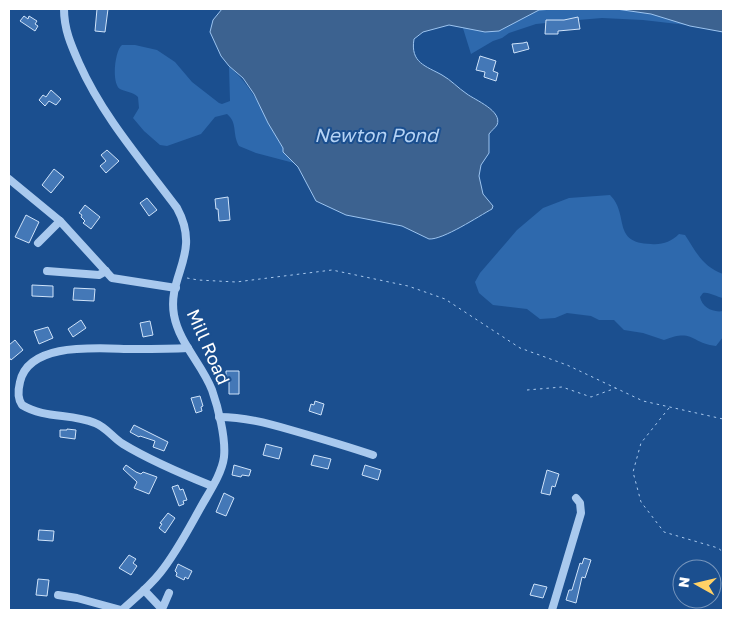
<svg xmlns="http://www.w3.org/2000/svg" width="732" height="619" font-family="'Golos Text',sans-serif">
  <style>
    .green { fill: #2e69ad }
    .water { fill: #3c6290; stroke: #9cc4f0 }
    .building { fill: #4478b7; stroke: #cfe3fa }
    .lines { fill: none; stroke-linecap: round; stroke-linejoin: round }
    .path { stroke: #a9c9ee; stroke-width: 1; stroke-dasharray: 2.5 4; stroke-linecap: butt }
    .minor { stroke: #a9c9ee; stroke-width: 8 }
    .labels { text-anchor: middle; stroke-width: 4; stroke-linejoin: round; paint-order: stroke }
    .street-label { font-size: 18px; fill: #fff; stroke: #1b4f8f }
    .water-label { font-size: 19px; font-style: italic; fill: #b5d3f5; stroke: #1b4f8f }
  </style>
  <rect width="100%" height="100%" fill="#1b4f8f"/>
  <g class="green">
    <polygon points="457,9 723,9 704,27 643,20 602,18 566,21 536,24 509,33 502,38 493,41 471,54"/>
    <path d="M 122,45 L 135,45 L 157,50 L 175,62 L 192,82 L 219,103 L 222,104 L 230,101 L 229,66 C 256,90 265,118 283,148 L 283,152 L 294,163 L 256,153 L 239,146 C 232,134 238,123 227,114 L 215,117 L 201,134 L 167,146 L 160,145 L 144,131 L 133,118 L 139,108 L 138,97 C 133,92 126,92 120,89 C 111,83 115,50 122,45 Z"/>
    <path d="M 610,195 C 630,215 611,243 651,244 C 662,245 671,242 679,234 L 685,235 C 696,252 703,267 723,274 L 723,298 C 716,297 710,292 703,293 L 700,297 C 702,307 713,313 723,311 L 723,337 L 716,346 C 691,343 693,328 664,340 L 643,333 L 624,330 L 614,320 L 599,320 L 591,316 L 567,313 L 555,318 L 540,319 L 527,309 L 493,305 L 479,293 L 475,282 L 480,273 L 517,230 L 543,208 L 569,198 Z"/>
  </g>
  <g class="water">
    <path d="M 222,9 L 554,9 L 539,10 L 499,31 L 485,32 L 449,25 L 423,32 L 414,39 C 410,63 426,66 442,75 C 451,80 458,88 467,94 C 475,100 503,111 497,125 C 495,128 491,131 489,134 L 489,153 L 481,165 L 479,176 L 483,194 L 493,206 L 492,209 C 479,216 443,240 429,239 L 402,226 L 346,215 L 316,201 L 298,167 L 283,152 L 283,148 L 268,123 L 254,94 L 243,78 L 229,66 L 221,56 L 210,32 L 213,20 Z"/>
    <polygon points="616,9 723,9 723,32 690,26 651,14"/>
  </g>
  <g class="building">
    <polygon points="97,9 108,9 105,32 95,31"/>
    <polygon points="24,16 28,19 29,16 37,21 35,24 38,26 35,31 20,21"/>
    <polygon points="578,17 580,29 558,31 558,34 545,34 546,20 564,20"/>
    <polygon points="523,43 527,42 529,49 514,53 512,44"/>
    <polygon points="480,56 496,61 493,71 498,73 496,81 484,77 485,72 476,70"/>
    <polygon points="51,90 61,99 56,105 49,101 45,106 39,100 43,95 46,97"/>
    <polygon points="107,150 119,161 106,173 100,166 106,161 101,155"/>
    <polygon points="54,169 64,177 51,193 42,185"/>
    <polygon points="228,197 230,220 219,221 218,209 216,209 215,199"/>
    <polygon points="147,198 157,210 149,216 140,203"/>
    <polygon points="85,205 100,217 91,229 83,223 85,221 81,217 82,215 79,213"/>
    <polygon points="26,215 39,222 29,243 15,237"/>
    <polygon points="32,285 53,286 53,297 32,296"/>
    <polygon points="74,288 95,289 94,301 73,300"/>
    <polygon points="81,320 86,328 73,337 68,329"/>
    <polygon points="150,321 153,335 143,337 140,323"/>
    <polygon points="48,327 53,338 39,344 34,331"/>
    <polygon points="15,340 23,350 11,360 9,357 9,345"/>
    <polygon points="226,371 239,371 239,394 229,394 229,378 226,378"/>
    <polygon points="200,396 203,406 201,407 202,411 196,413 191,398"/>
    <polygon points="315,401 324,404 321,415 309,411 311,404 314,405"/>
    <polygon points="134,425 168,442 164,451 153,447 155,441 140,436 139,437 130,432"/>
    <polygon points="67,429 76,430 75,439 60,437 60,430 67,430"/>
    <polygon points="266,444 282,448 279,459 263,455"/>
    <polygon points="314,455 331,459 328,469 311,465"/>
    <polygon points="126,465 136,472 141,474 143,472 157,477 149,494 134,488 137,482 123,469"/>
    <polygon points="234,465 251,470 249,476 242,475 241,477 232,475"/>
    <polygon points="365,465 381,470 378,480 362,475"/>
    <polygon points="547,470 559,474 555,487 552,486 550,495 541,493"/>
    <polygon points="178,485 180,490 183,489 187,500 183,501 184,504 179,506 172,487"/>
    <polygon points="224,493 234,498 226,516 216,512"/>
    <polygon points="168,513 175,518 165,533 159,528 162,524 160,523"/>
    <polygon points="39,530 54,531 53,541 38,540"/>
    <polygon points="129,555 136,559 133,563 137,566 131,575 119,568"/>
    <polygon points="584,558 591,560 585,578 582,577 576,603 566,600 569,590 572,590 580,563 582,564"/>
    <polygon points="178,564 192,571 188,579 185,577 184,580 176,576 177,573 175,571"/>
    <polygon points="38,579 49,580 47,596 36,595"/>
    <polygon points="534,584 547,587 543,598 530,595"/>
  </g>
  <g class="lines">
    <g class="path">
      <polyline points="187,278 198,280 236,282 332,270 408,286 445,299 520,348 567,365 643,401 723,419"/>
      <polyline points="527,390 562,387 591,397 616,388"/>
      <polyline points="669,408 641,443 633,472 641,502 664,532 718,548 723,552"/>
    </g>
    <g class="minor">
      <path d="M 64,9 C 64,29 71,45 79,63 C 103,117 142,161 177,208 C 202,254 167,275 174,315 C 179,343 202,364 212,390 C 218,407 226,438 224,457 C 222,473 210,491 202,505 C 189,528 177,552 160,573 C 149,587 135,598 122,610"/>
      <polyline points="9,179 60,221 112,278 176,288"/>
      <polyline points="38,243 60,221"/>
      <polyline points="47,271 99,275 106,271"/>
      <path d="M 188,348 C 170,349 152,349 134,349 C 102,349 29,340 20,382 C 18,390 17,398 22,405 C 45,419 71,413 95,423 C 106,427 113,438 123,444 C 151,461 182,474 212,486"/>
      <path d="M 219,417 C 244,417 267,423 291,430 C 319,438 346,446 373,455"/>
      <polyline points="144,590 161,608 163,607 169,593"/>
      <polyline points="58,595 77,598 121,610"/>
      <polyline points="552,610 581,513 580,503 576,498"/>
    </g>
  </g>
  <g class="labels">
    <g class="street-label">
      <text transform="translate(208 347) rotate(66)" y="6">Mill Road</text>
    </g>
    <g class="water-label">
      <text x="376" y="142">Newton Pond</text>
    </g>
  </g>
  <rect width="732" height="619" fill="none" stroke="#ffffff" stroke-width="20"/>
  <g transform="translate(697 584) rotate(278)"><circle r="24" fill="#1b4f8f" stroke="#7695bc"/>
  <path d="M0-4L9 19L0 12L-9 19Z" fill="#ffd166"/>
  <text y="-8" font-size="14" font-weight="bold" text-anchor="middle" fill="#ffffff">N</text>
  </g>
</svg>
